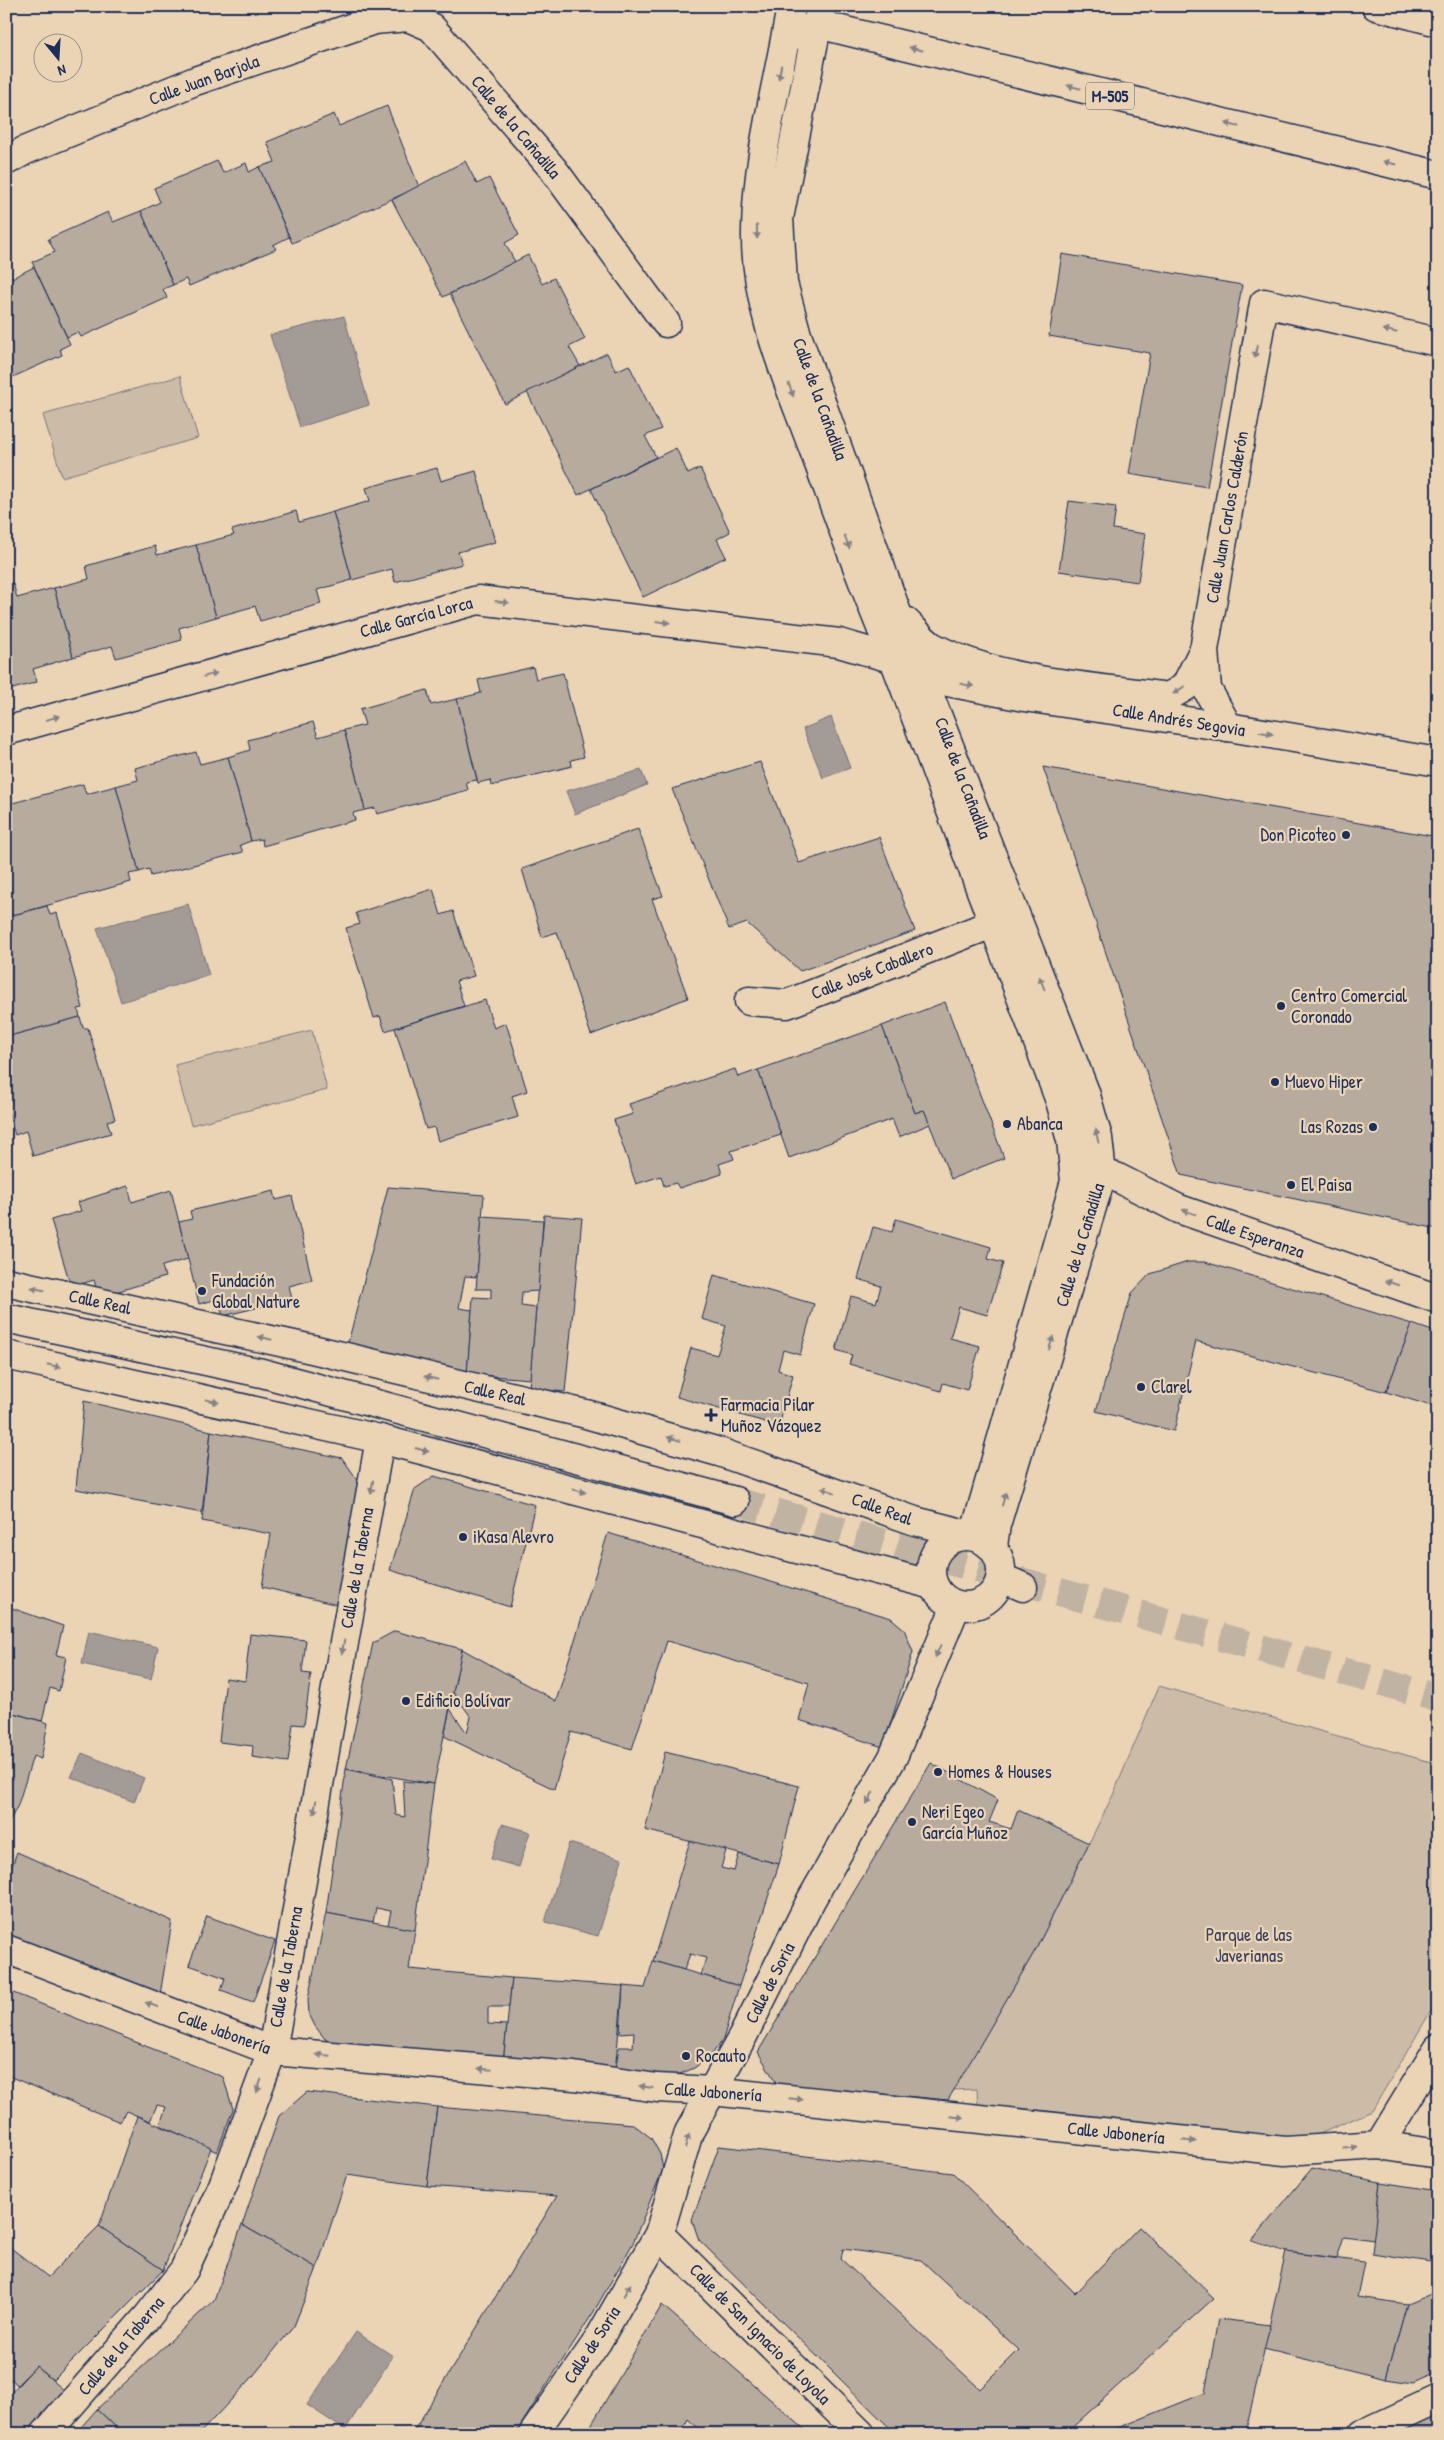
<svg xmlns="http://www.w3.org/2000/svg" width="1444" height="2440" font-family="'Patrick Hand',sans-serif">
  <style>
    .green { fill: #ccbca7; stroke: #747682 }
    .water { fill: #a39b96; stroke: #6d7080 }
    .building { fill: #b7ab9e; stroke: #1b2f5e; fill-rule: evenodd }
    .lines { fill: none; stroke-linecap: round; stroke-linejoin: round }
    .minor-tunnel { stroke: #c1b3a2; stroke-width: 28; stroke-dasharray: 28 14; stroke-linecap: butt }
    .minor-casing { stroke: #1b2f5e; stroke-width: 31 }
    .highway-casing { stroke: #1b2f5e; stroke-width: 31 }
    .minor { stroke: #ead4b3; stroke-width: 28 }
    .highway { stroke: #ead4b3; stroke-width: 28 }
    .oneway { fill: #828288 }
    .poi-dot { fill: #1b2f5e; stroke: #ead4b3; stroke-width: 2 }
    .labels { text-anchor: middle; stroke-width: 4.5; stroke-linejoin: round; paint-order: stroke }
    .shield { fill: #ead4b3; stroke: #596078; stroke-width: 1 }
    .shield-label { font-size: 16px; font-weight: bold; fill: #1b2f5e }
    .street-label { font-size: 18px; fill: #1b2f5e; stroke: #ead4b3 }
    .poi-label { font-size: 18px; fill: #1b2f5e; stroke: #ead4b3; text-anchor: start }
    .park-label { font-size: 18px; fill: #364469; stroke: #ead4b3 }
  </style>
  <rect width="100%" height="100%" fill="#ead4b3"/>
  <filter id="ink" filterUnits="userSpaceOnUse"><feTurbulence type="fractalNoise" baseFrequency=".02" numOctaves="2"/><feDisplacementMap in="SourceGraphic" scale="10" xChannelSelector="R" yChannelSelector="G"/><feConvolveMatrix kernelMatrix="1 2 1 2 8 2 1 2 1" color-interpolation-filters="sRGB"/></filter>
  <g filter="url(#ink)">
    <g class="green">
      <polygon points="180,376 198,438 62,477 43,415"/>
      <polygon points="312,1030 327,1090 191,1125 175,1065"/>
      <polygon points="1159,1686 1438,1764 1438,1999 1372,2111 1301,2142 978,2106 977,2089 953,2090 1036,1949 1113,1795"/>
    </g>
    <g class="water">
      <polygon points="344,316 369,405 300,427 270,335"/>
      <polygon points="831,717 850,768 823,778 803,729"/>
      <polygon points="641,770 647,785 575,814 566,791"/>
      <polygon points="188,904 209,975 121,1002 97,928"/>
      <polygon points="89,1631 158,1647 151,1679 82,1664"/>
      <polygon points="82,1753 144,1778 134,1802 71,1777"/>
      <polygon points="502,1824 530,1832 519,1867 491,1859"/>
      <polygon points="569,1843 622,1859 598,1936 545,1922"/>
      <polygon points="356,2332 393,2356 345,2430 307,2405"/>
    </g>
    <g class="building">
      <polygon points="387,106 419,187 292,243 259,167 275,162 267,142 334,114 339,126"/>
      <polygon points="217,161 223,173 246,163 249,172 259,167 289,237 273,245 276,249 189,286 186,279 173,285 141,211 160,202 154,188"/>
      <polygon points="465,161 477,184 489,178 519,235 505,243 515,262 443,297 392,200"/>
      <polygon points="141,211 173,285 163,289 167,298 81,337 78,332 67,337 32,262 55,252 48,239 108,212 113,222"/>
      <polygon points="1062,254 1242,285 1207,487 1129,474 1150,353 1049,336"/>
      <polygon points="528,255 542,284 554,278 585,339 569,347 580,366 505,404 450,294"/>
      <polygon points="6,265 12,278 34,267 70,344 60,349 62,355 6,380"/>
      <polygon points="607,353 616,371 629,365 661,429 645,436 656,457 578,495 527,392"/>
      <polygon points="676,448 688,474 700,468 730,532 717,539 726,557 643,597 591,489"/>
      <polygon points="437,468 441,481 476,471 495,542 458,552 462,564 395,582 392,569 352,580 333,512 370,501 366,488"/>
      <polygon points="1069,501 1116,507 1113,529 1145,534 1138,582 1059,571"/>
      <polygon points="296,511 299,522 333,512 352,580 317,590 321,604 260,621 255,606 216,617 196,545 234,535 232,530"/>
      <polygon points="196,545 216,617 179,628 182,640 116,658 112,646 73,657 54,588 89,579 86,566 155,546 157,555"/>
      <polygon points="13,583 17,598 54,588 73,657 33,669 37,682 6,691 6,585"/>
      <polygon points="533,667 536,679 563,673 584,757 571,760 572,766 491,786 490,780 478,783 457,699 481,693 478,680"/>
      <polygon points="427,690 431,705 457,699 477,780 466,782 468,790 377,814 375,808 365,810 344,730 365,725 360,709"/>
      <polygon points="313,722 318,737 344,730 365,810 353,813 355,820 263,846 262,839 251,841 228,757 250,750 248,740"/>
      <polygon points="196,752 200,764 228,757 251,841 240,845 243,852 151,876 149,869 139,872 116,786 138,780 135,768"/>
      <polygon points="760,762 799,863 879,837 915,931 800,971 747,923 729,929 672,789"/>
      <polygon points="1043,767 1438,837 1438,1229 1181,1175"/>
      <polygon points="83,784 86,794 116,786 139,872 129,874 131,882 6,917 6,817 12,816 9,804"/>
      <polygon points="638,829 663,896 652,899 688,998 591,1035 557,932 542,937 522,869"/>
      <polygon points="433,889 441,915 453,911 474,976 456,981 464,1006 385,1031 380,1016 374,1018 346,928 360,924 356,913"/>
      <polygon points="47,906 50,915 57,913 83,1008 78,1009 80,1017 6,1037 6,917"/>
      <polygon points="485,1000 494,1028 506,1023 527,1091 512,1096 518,1117 438,1141 434,1127 426,1129 395,1028"/>
      <polygon points="945,1002 1004,1158 951,1179 924,1110 915,1113 882,1026"/>
      <polygon points="80,1017 83,1028 88,1028 115,1119 107,1121 111,1133 33,1156 26,1131 15,1135 6,1106 6,1037"/>
      <polygon points="882,1026 915,1113 924,1110 930,1124 899,1137 892,1119 789,1158 758,1070"/>
      <polygon points="735,1069 738,1077 758,1070 781,1135 731,1151 734,1159 719,1164 722,1174 679,1188 676,1183 664,1186 661,1176 636,1184 614,1120 633,1114 629,1104"/>
      <polygon points="128,1186 132,1202 171,1190 188,1259 162,1266 165,1277 99,1297 94,1280 71,1287 51,1220 81,1211 78,1202"/>
      <polygon points="388,1187 484,1195 477,1277 465,1276 459,1308 472,1310 467,1374 347,1347"/>
      <polygon points="274,1191 276,1200 292,1196 312,1280 289,1286 292,1299 223,1316 218,1299 199,1304 179,1222 192,1219 190,1211"/>
      <polygon points="544,1215 582,1218 565,1392 529,1388"/>
      <polygon points="482,1216 543,1220 538,1291 522,1292 521,1306 536,1308 530,1379 467,1374 473,1297 491,1298 491,1289 476,1289"/>
      <polygon points="896,1219 991,1247 988,1259 1003,1263 987,1315 959,1307 950,1338 980,1346 967,1390 943,1383 941,1391 849,1364 852,1355 836,1350 851,1296 876,1303 881,1286 858,1279 873,1227 892,1232"/>
      <polygon points="1188,1262 1205,1262 1412,1324 1386,1392 1196,1341 1174,1431 1096,1411 1132,1293 1150,1274"/>
      <polygon points="714,1275 814,1304 800,1355 783,1350 778,1370 793,1375 779,1426 677,1397 691,1348 717,1355 726,1326 702,1319"/>
      <polygon points="1412,1324 1438,1333 1438,1408 1386,1392"/>
      <polygon points="84,1401 211,1431 202,1513 76,1489"/>
      <polygon points="211,1431 342,1458 365,1490 342,1606 262,1587 271,1534 202,1521"/>
      <polygon points="434,1476 535,1505 510,1607 390,1570 415,1489"/>
      <polygon points="608,1533 891,1618 904,1629 913,1652 883,1747 799,1720 809,1683 667,1641 632,1749 571,1732 554,1789 444,1736 450,1709 467,1733 471,1717 453,1692 462,1649 556,1701"/>
      <polygon points="6,1606 63,1626 56,1655 66,1657 59,1691 50,1688 42,1721 6,1711"/>
      <polygon points="395,1631 462,1649 434,1784 346,1769 373,1643"/>
      <polygon points="250,1634 306,1640 302,1673 311,1674 304,1725 293,1724 288,1762 252,1757 253,1746 219,1742 226,1678 245,1681"/>
      <polygon points="6,1711 48,1723 41,1759 33,1756 18,1805 6,1828"/>
      <polygon points="665,1752 799,1786 779,1864 645,1830"/>
      <polygon points="931,1763 998,1800 989,1822 1011,1829 1018,1810 1089,1843 1036,1949 948,2100 777,2084 758,2052"/>
      <polygon points="346,1769 392,1779 396,1815 405,1817 403,1781 434,1784 415,1930 388,1925 391,1911 376,1908 373,1922 326,1913"/>
      <polygon points="690,1841 726,1850 721,1868 734,1871 739,1854 779,1864 739,1986 701,1975 706,1958 690,1954 684,1970 653,1961"/>
      <polygon points="17,1852 172,1921 160,1995 6,1934 6,1883"/>
      <polygon points="6,1861 13,1863 6,1883"/>
      <polygon points="326,1913 415,1930 409,1969 512,1978 509,2007 488,2007 488,2024 507,2025 503,2063 338,2046 325,2039 315,2026 309,2014 308,1999"/>
      <polygon points="207,1916 275,1941 253,2002 221,1990 225,1978 189,1965"/>
      <polygon points="653,1961 739,1986 723,2039 710,2057 694,2068 680,2074 666,2076 615,2072 619,2047 633,2047 634,2032 620,2033 623,1986 645,1988"/>
      <polygon points="512,1978 623,1986 615,2072 503,2063"/>
      <polygon points="6,1990 223,2077 233,2109 217,2152 160,2125 166,2107 157,2105 150,2121 126,2111 120,2122 6,2075"/>
      <polygon points="307,2092 437,2107 427,2186 347,2175 317,2268 242,2225 279,2116"/>
      <polygon points="437,2107 633,2124 651,2138 660,2154 663,2169 633,2243 593,2313 515,2434 412,2434 557,2196 427,2186"/>
      <polygon points="137,2116 211,2148 163,2270 99,2226"/>
      <path d="M 719,2146 L 953,2173 L 1075,2293 L 1139,2227 L 1214,2298 L 1065,2434 L 896,2434 L 699,2240 L 692,2220 ZM 843,2249 L 921,2260 L 1019,2350 L 980,2389 L 841,2259 Z"/>
      <polygon points="1312,2168 1380,2182 1374,2240 1344,2236 1337,2258 1286,2252 1252,2241"/>
      <polygon points="1380,2182 1438,2191 1438,2263 1372,2253"/>
      <polygon points="242,2225 317,2268 294,2326 249,2381 199,2434 123,2434 97,2409 214,2300"/>
      <polygon points="99,2226 163,2270 53,2380 36,2366 17,2385 12,2379 6,2383 6,2244 48,2277"/>
      <polygon points="1286,2252 1364,2262 1357,2297 1407,2304 1386,2379 1264,2349"/>
      <polygon points="1438,2291 1438,2372 1413,2383 1386,2379 1407,2304"/>
      <polygon points="662,2305 810,2434 704,2434 688,2419 680,2434 586,2434"/>
      <polygon points="1218,2319 1270,2325 1245,2434 1103,2434 1205,2393"/>
      <polygon points="36,2366 73,2398 40,2434 6,2434 6,2398"/>
      <polygon points="1438,2404 1438,2434 1380,2434"/>
      <polygon points="97,2409 123,2434 75,2434"/>
    </g>
    <g class="lines">
      <polyline class="minor-tunnel" points="735,1501 1438,1698"/>
      <g class="minor-casing">
        <g id="minor">
          <polyline points="821,6 779,218 783,283 797,335 897,613 1085,1092 1098,1138 1102,1174 996,1525 993,1546"/>
          <polyline points="6,161 26,150 195,81 374,20 408,17 431,27 553,169 666,323"/>
          <path d="M 905,621 C 914,629 923,641 933,647 C 1002,683 1092,686 1168,697 L 1185,687 L 1203,651"/>
          <polyline points="1228,727 1207,689 1204,650 1264,303 1438,342"/>
          <polyline points="6,731 478,600 839,643 894,659 948,682 1024,697 1228,727 1438,762"/>
          <polyline points="749,1001 787,1004 992,924"/>
          <polyline points="1083,1179 1102,1174 1116,1177 1179,1209 1438,1299"/>
          <path d="M 6,1282 L 312,1349 L 586,1414 L 719,1452 L 915,1521 L 974,1536 L 1075,1181 L 1071,1140 L 1060,1101 L 894,659 C 864,589 839,518 813,448 C 787,378 754,306 756,230 C 757,155 779,80 791,6"/>
          <polyline points="6,1318 262,1373 735,1501"/>
          <polyline points="6,1355 380,1439 933,1585"/>
          <circle cx="966" cy="1571" r="35"/>
          <polyline points="1002,1578 1023,1587"/>
          <polyline points="6,1949 272,2051 574,2076 657,2088 712,2091 1285,2151 1379,2145 1438,2154"/>
          <polyline points="1379,2145 1438,2048"/>
          <polyline points="659,2234 861,2434"/>
          <polyline points="45,2434 148,2316 184,2270 223,2185 272,2051 380,1439"/>
          <polyline points="533,2434 597,2342 659,2234 689,2132 743,2036 811,1900 893,1757 956,1606"/>
          <polyline points="1363,2434 1438,2399"/>
        </g>
      </g>
      <g class="highway-casing">
        <g id="highway">
          <polyline points="1376,6 1438,22"/>
          <polyline points="786,39 817,24 1438,175"/>
        </g>
      </g>
      <use href="#minor" class="minor"/>
      <use href="#highway" class="highway"/>
    </g>
    <defs><path id="oneway-solid" d="M-6-.8H1V-3.2L6.5 0L1 3.2V.8H-6Z" transform="scale(1.25)"/></defs>
    <g class="oneway">
      <use href="#oneway-solid" transform="translate(916 49) rotate(-166)"/>
      <use href="#oneway-solid" transform="translate(780 72) rotate(100)"/>
      <use href="#oneway-solid" transform="translate(1074 87) rotate(-166)"/>
      <use href="#oneway-solid" transform="translate(1232 125) rotate(-166)"/>
      <use href="#oneway-solid" transform="translate(1390 163) rotate(-166)"/>
      <use href="#oneway-solid" transform="translate(757 232) rotate(89)"/>
      <use href="#oneway-solid" transform="translate(1390 331) rotate(-167)"/>
      <use href="#oneway-solid" transform="translate(1256 351) rotate(100)"/>
      <use href="#oneway-solid" transform="translate(791 390) rotate(70)"/>
      <use href="#oneway-solid" transform="translate(847 542) rotate(70)"/>
      <use href="#oneway-solid" transform="translate(502 602) rotate(7)"/>
      <use href="#oneway-solid" transform="translate(663 622) rotate(7)"/>
      <use href="#oneway-solid" transform="translate(210 675) rotate(-16)"/>
      <use href="#oneway-solid" transform="translate(967 685) rotate(11)"/>
      <use href="#oneway-solid" transform="translate(1179 690) rotate(147)"/>
      <use href="#oneway-solid" transform="translate(53 718) rotate(-16)"/>
      <use href="#oneway-solid" transform="translate(1266 733) rotate(10)"/>
      <use href="#oneway-solid" transform="translate(1042 983) rotate(-111)"/>
      <use href="#oneway-solid" transform="translate(1097 1136) rotate(-102)"/>
      <use href="#oneway-solid" transform="translate(1189 1212) rotate(-161)"/>
      <use href="#oneway-solid" transform="translate(1392 1283) rotate(-161)"/>
      <use href="#oneway-solid" transform="translate(38 1289) rotate(-168)"/>
      <use href="#oneway-solid" transform="translate(265 1338) rotate(-167)"/>
      <use href="#oneway-solid" transform="translate(1051 1343) rotate(-73)"/>
      <use href="#oneway-solid" transform="translate(54 1366) rotate(13)"/>
      <use href="#oneway-solid" transform="translate(431 1378) rotate(-166)"/>
      <use href="#oneway-solid" transform="translate(212 1401) rotate(13)"/>
      <use href="#oneway-solid" transform="translate(674 1439) rotate(-164)"/>
      <use href="#oneway-solid" transform="translate(422 1450) rotate(15)"/>
      <use href="#oneway-solid" transform="translate(372 1487) rotate(100)"/>
      <use href="#oneway-solid" transform="translate(828 1490) rotate(-160)"/>
      <use href="#oneway-solid" transform="translate(579 1491) rotate(15)"/>
      <use href="#oneway-solid" transform="translate(1004 1499) rotate(-73)"/>
      <use href="#oneway-solid" transform="translate(343 1647) rotate(100)"/>
      <use href="#oneway-solid" transform="translate(938 1651) rotate(113)"/>
      <use href="#oneway-solid" transform="translate(870 1798) rotate(119)"/>
      <use href="#oneway-solid" transform="translate(315 1807) rotate(100)"/>
      <use href="#oneway-solid" transform="translate(152 2005) rotate(-159)"/>
      <use href="#oneway-solid" transform="translate(323 2055) rotate(-175)"/>
      <use href="#oneway-solid" transform="translate(485 2069) rotate(-175)"/>
      <use href="#oneway-solid" transform="translate(259 2086) rotate(110)"/>
      <use href="#oneway-solid" transform="translate(646 2087) rotate(-172)"/>
      <use href="#oneway-solid" transform="translate(796 2099) rotate(6)"/>
      <use href="#oneway-solid" transform="translate(957 2117) rotate(6)"/>
      <use href="#oneway-solid" transform="translate(687 2141) rotate(-74)"/>
      <use href="#oneway-solid" transform="translate(1189 2141) rotate(6)"/>
      <use href="#oneway-solid" transform="translate(1350 2147) rotate(-3)"/>
      <use href="#oneway-solid" transform="translate(627 2290) rotate(-60)"/>
    </g>
  </g>
  <g class="poi-dot">
    <circle cx="1346" cy="835" r="5"/>
    <circle cx="1281" cy="1006" r="5"/>
    <circle cx="1275" cy="1082" r="5"/>
    <circle cx="1007" cy="1124" r="5"/>
    <circle cx="1373" cy="1127" r="5"/>
    <circle cx="1291" cy="1185" r="5"/>
    <circle cx="202" cy="1291" r="5"/>
    <circle cx="1141" cy="1387" r="5"/>
    <path d="M708.5 1407.5h5v5h5v5h-5v5h-5v-5h-5v-5h5z"/>
    <circle cx="463" cy="1537" r="5"/>
    <circle cx="406" cy="1701" r="5"/>
    <circle cx="938" cy="1772" r="5"/>
    <circle cx="912" cy="1822" r="5"/>
    <circle cx="686" cy="2056" r="5"/>
  </g>
  <g class="labels">
    <rect class="shield" x="1086" y="82.5" width="48" height="27" rx="4"/>
    <g class="shield-label">
      <text x="1110" y="102">M-505</text>
    </g>
    <g class="street-label">
      <text transform="translate(204 80) rotate(-20)" y="6">Calle Juan Barjola</text>
      <text transform="translate(516 127) rotate(50)" y="6">Calle de la Cañadilla</text>
      <text transform="translate(820 399) rotate(70)" y="6">Calle de la Cañadilla</text>
      <text transform="translate(1227 517) rotate(-80)" y="6">Calle Juan Carlos Calderón</text>
      <text transform="translate(416 617) rotate(-15)" y="6">Calle García Lorca</text>
      <text transform="translate(1179 720) rotate(9)" y="6">Calle Andrés Segovia</text>
      <text transform="translate(963 778) rotate(69)" y="6">Calle de la Cañadilla</text>
      <text transform="translate(872 971) rotate(-21)" y="6">Calle José Caballero</text>
      <text transform="translate(1255 1236) rotate(19)" y="6">Calle Esperanza</text>
      <text transform="translate(1080 1245) rotate(-73)" y="6">Calle de la Cañadilla</text>
      <text transform="translate(100 1302) rotate(12)" y="6">Calle Real</text>
      <text transform="translate(495 1393) rotate(13)" y="6">Calle Real</text>
      <text transform="translate(882 1509) rotate(20)" y="6">Calle Real</text>
      <text transform="translate(357 1568) rotate(-80)" y="6">Calle de la Taberna</text>
      <text transform="translate(286 1967) rotate(-80)" y="6">Calle de la Taberna</text>
      <text transform="translate(770 1983) rotate(-63)" y="6">Calle de Soria</text>
      <text transform="translate(224 2032) rotate(20)" y="6">Calle Jabonería</text>
      <text transform="translate(713 2092) rotate(4)" y="6">Calle Jabonería</text>
      <text transform="translate(1116 2133) rotate(6)" y="6">Calle Jabonería</text>
      <text transform="translate(760 2334) rotate(45)" y="6">Calle de San Ignacio de Loyola</text>
      <text transform="translate(592 2345) rotate(-57)" y="6">Calle de Soria</text>
      <text transform="translate(121 2346) rotate(-50)" y="6">Calle de la Taberna</text>
    </g>
    <g class="poi-label">
      <text x="1336" y="841" text-anchor="end">Don Picoteo</text>
      <text x="1291" y="1002">Centro Comercial<tspan x="1291" dy="21">Coronado</tspan></text>
      <text x="1285" y="1088">Muevo Hiper</text>
      <text x="1017" y="1130">Abanca</text>
      <text x="1363" y="1133" text-anchor="end">Las Rozas</text>
      <text x="1301" y="1191">El Paisa</text>
      <text x="212" y="1287">Fundación<tspan x="212" dy="21">Global Nature</tspan></text>
      <text x="1151" y="1393">Clarel</text>
      <text x="721" y="1411">Farmacia Pilar<tspan x="721" dy="21">Muñoz Vázquez</tspan></text>
      <text x="473" y="1543">iKasa Alevro</text>
      <text x="416" y="1707">Edificio Bolívar</text>
      <text x="948" y="1778">Homes &amp; Houses</text>
      <text x="922" y="1818">Neri Egeo<tspan x="922" dy="21">García Muñoz</tspan></text>
      <text x="696" y="2062">Rocauto</text>
    </g>
    <g class="park-label">
      <text x="1249" y="1941">Parque de las<tspan x="1249" dy="21">Javerianas</tspan></text>
    </g>
  </g>
  <rect width="1444" height="2440" fill="none" stroke="#ead4b3" stroke-width="25"/>
  <rect x="12" y="12" width="1419" height="2415" fill="none" stroke="#1b2f5e" stroke-width="2" filter="url(#ink)"/>
  <g transform="translate(58 58) rotate(162)"><circle r="24" fill="#ead4b3" stroke="#979291"/>
  <path d="M0-4L9 19L0 12L-9 19Z" fill="#1b2f5e"/>
  <text y="-8" font-size="14" font-weight="bold" text-anchor="middle" fill="#1b2f5e">N</text>
  </g>
</svg>
